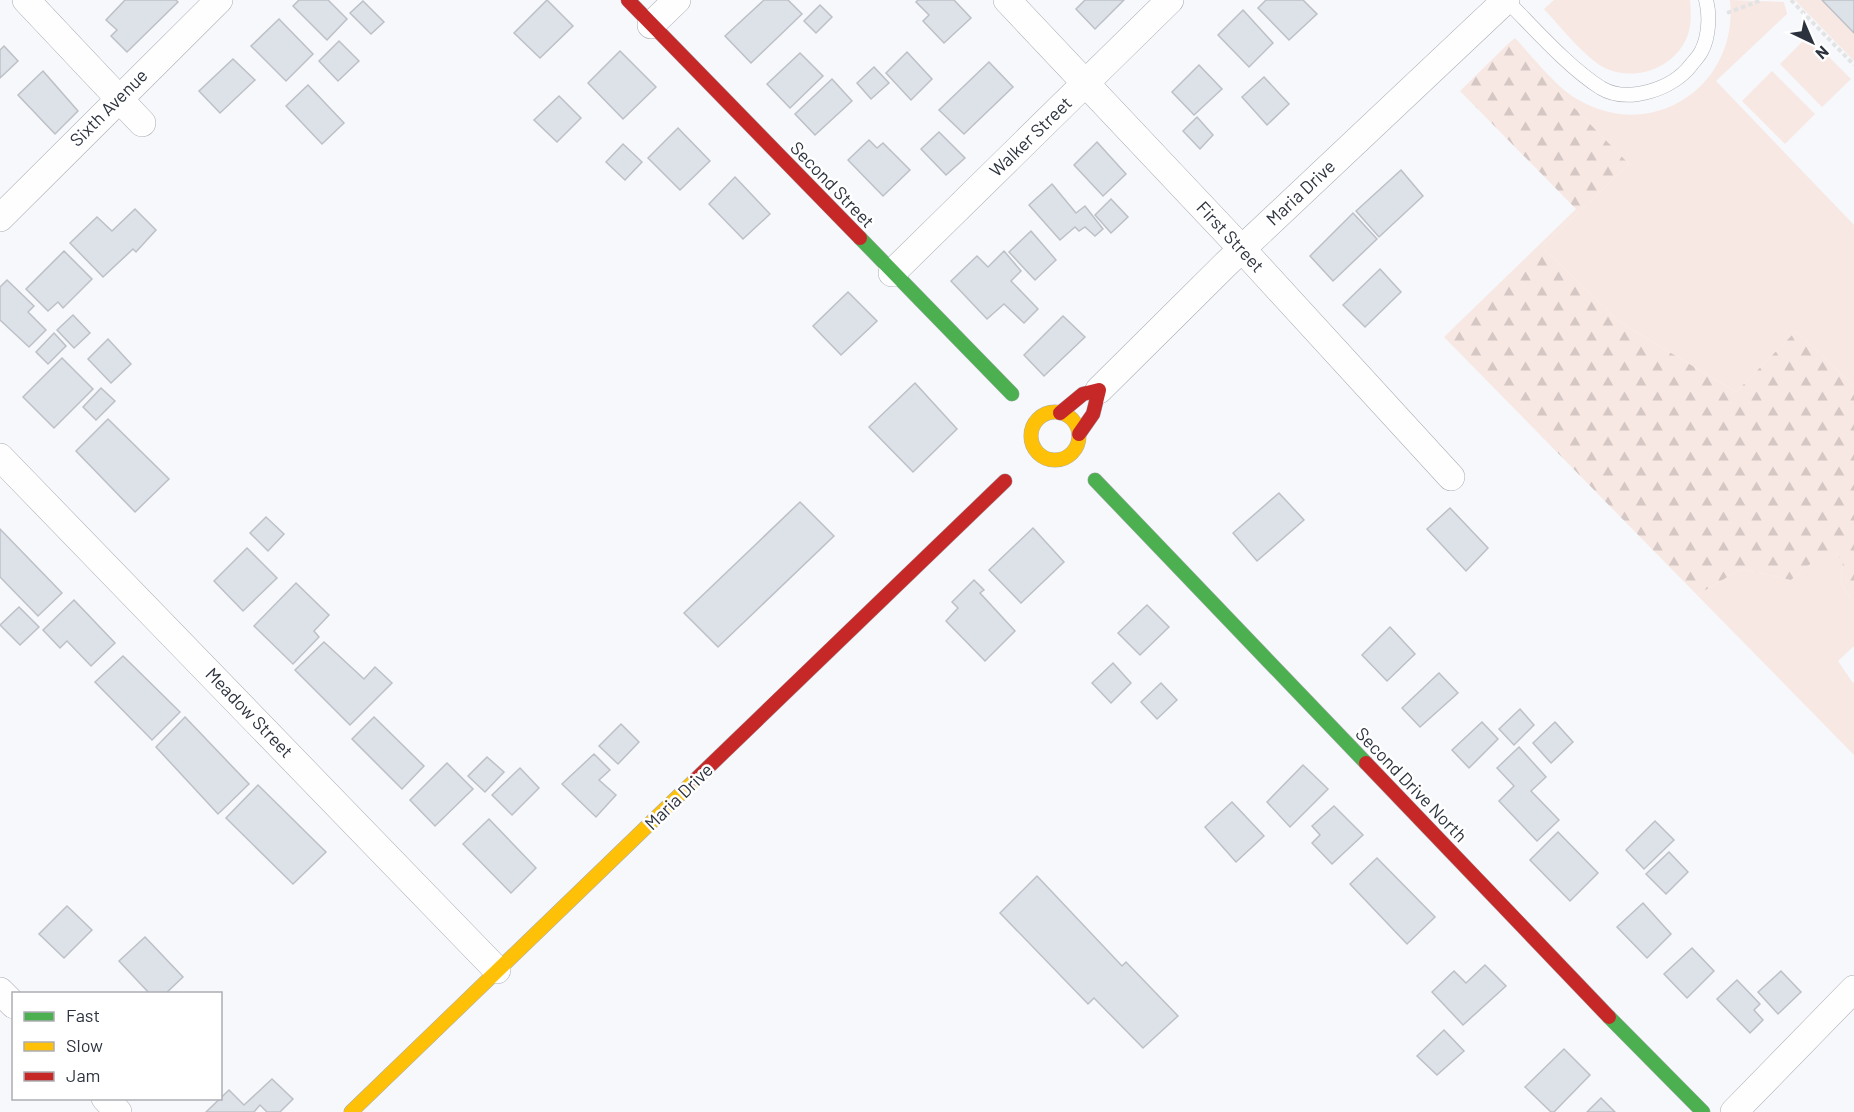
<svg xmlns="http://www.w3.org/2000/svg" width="1854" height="1112" font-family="Barlow,sans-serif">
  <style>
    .green { fill: #f8e8e3 }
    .forest { fill: url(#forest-firs) }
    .building { fill: #dde1e8; stroke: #bdc1c7; stroke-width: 1.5 }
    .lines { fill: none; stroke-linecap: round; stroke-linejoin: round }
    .lane-casing { stroke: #a9adb3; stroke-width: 15 }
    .street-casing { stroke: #a9adb3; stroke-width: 28 }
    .fast-casing { stroke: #a9adb3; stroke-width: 15 }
    .slow-casing { stroke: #a9adb3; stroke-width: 15 }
    .jam-casing { stroke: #a9adb3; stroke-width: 15 }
    .path { stroke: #e2e3e4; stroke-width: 4; stroke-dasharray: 4.5 3; stroke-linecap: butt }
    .lane { stroke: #fefefe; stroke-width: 14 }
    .street { stroke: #fefefe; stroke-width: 27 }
    .fast { stroke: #4caf50; stroke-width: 14 }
    .slow { stroke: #ffc107; stroke-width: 14 }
    .jam { stroke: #c62828; stroke-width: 14 }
    .labels { text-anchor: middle; stroke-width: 5; stroke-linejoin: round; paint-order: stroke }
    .street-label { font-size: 18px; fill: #2d333e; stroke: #fff }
  </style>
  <defs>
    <pattern id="forest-firs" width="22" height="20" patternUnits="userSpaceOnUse" patternTransform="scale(1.5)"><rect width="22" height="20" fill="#f8e8e3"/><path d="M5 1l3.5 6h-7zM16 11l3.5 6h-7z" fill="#d5c7c4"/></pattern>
  </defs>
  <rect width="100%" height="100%" fill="#f6f8fb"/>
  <g class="green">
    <path d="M 1554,0 L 1690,0 C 1691,12 1692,25 1687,37 C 1674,69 1634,82 1605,68 C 1586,59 1559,25 1544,9 Z"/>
    <path d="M 1730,0 L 1784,2 L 1787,14 L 1716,81 L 1854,225 L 1854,386 L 1796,331 L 1736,392 L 1621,323 L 1542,247 L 1629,164 L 1510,42 L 1515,38 C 1532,56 1556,87 1577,99 C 1652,144 1739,86 1730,0 Z"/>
    <polygon points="1795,0 1822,0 1854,33 1854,61"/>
    <polygon points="1808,36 1851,79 1822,107 1780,64"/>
    <polygon points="1772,71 1815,114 1785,144 1742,101"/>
    <polygon points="1832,551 1843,560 1841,584 1850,597 1854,599 1854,646 1838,661 1853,683 1854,682 1854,755 1697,595 1741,569 1791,580 1807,566"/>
  </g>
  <polygon class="forest" points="1510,42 1629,164 1542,247 1621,323 1736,392 1796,331 1854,386 1854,599 1850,597 1841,584 1843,560 1832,552 1807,566 1791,580 1741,569 1697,595 1444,337 1576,209 1460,91"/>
  <g class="building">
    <polygon points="125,0 176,0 178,2 127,52 111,36 117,30 106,20"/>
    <polygon points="299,0 328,0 347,19 327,40 293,6"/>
    <polygon points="547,0 573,26 540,58 514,33"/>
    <polygon points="764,0 788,0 802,14 751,63 725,36"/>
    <polygon points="918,0 954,0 971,18 944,43 923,21 929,15 916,2"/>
    <polygon points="1085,0 1124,0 1095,29 1076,9"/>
    <polygon points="1266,0 1303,0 1317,14 1289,40 1258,8"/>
    <polygon points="1822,0 1854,0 1854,33"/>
    <polygon points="363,1 384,22 371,34 350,13"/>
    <polygon points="820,5 832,17 816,33 804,21"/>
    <polygon points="1243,10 1273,43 1249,67 1218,35"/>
    <polygon points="279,19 313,54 286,81 251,46"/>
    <polygon points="339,41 359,61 338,81 319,61"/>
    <polygon points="4,46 18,61 0,78 0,50"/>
    <polygon points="620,51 656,87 623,119 588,83"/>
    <polygon points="907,52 932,79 911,100 886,73"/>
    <polygon points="800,53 823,76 790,108 767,84"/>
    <polygon points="233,59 255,80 220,113 199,91"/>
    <polygon points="989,62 1013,87 964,134 939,110"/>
    <polygon points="1199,65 1222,89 1194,115 1172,92"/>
    <polygon points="874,67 889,83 871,99 857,83"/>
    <polygon points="43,71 78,111 55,134 18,95"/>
    <polygon points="1264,77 1289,104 1267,125 1242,97"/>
    <polygon points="832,79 852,101 815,135 795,114"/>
    <polygon points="308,85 344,123 322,144 286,106"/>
    <polygon points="559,96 581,118 557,142 534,120"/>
    <polygon points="1197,117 1213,135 1200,149 1183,131"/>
    <polygon points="678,128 710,161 680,190 648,158"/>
    <polygon points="939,132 965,158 946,175 921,149"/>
    <polygon points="869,140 877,148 883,143 910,170 883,196 848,160"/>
    <polygon points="1097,142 1126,174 1103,196 1074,165"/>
    <polygon points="623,144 642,162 625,180 606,162"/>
    <polygon points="1401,170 1423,196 1379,237 1356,211"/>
    <polygon points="735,177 770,214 743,239 709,204"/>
    <polygon points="1052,184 1076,213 1085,206 1103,229 1095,236 1085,227 1079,231 1075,227 1060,240 1029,205"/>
    <polygon points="1111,199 1128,217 1111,233 1095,215"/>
    <polygon points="135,209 156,230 136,252 133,249 103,277 70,243 97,217 112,231"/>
    <polygon points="1353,213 1377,239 1333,281 1310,256"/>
    <polygon points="1031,231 1056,260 1035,280 1009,252"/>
    <polygon points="64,251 92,279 63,308 58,302 48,311 26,289"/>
    <polygon points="1004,251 1021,271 1011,281 1038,309 1024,323 1004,304 987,319 951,281 977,256 988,267"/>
    <polygon points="1380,269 1401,292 1365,327 1343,305"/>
    <polygon points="7,280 34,306 28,312 46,330 29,347 0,320 0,287"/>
    <polygon points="848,292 877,321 841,355 813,326"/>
    <polygon points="73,315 90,333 74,348 57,330"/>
    <polygon points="1063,316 1085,337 1044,376 1024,355"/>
    <polygon points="54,333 66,346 48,364 36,352"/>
    <polygon points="108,339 131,364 111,383 88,359"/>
    <polygon points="62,358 93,389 54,428 23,397"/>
    <polygon points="915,383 957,429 913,472 869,427"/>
    <polygon points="101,388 115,401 96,420 83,407"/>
    <polygon points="108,419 169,479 135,512 76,451"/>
    <polygon points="1279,493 1304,520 1257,561 1233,533"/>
    <polygon points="800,502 834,536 718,647 684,613"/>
    <polygon points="1450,508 1488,548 1466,571 1427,529"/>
    <polygon points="266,517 284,534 268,551 250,533"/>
    <polygon points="1033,528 1064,562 1021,603 989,570"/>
    <polygon points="0,529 62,593 38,616 0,577"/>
    <polygon points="247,548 277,578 243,611 214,581"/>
    <polygon points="974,580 984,590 980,593 1015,631 985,661 946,621 958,608 952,602"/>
    <polygon points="296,583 329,615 314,631 319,637 293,664 254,626"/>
    <polygon points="74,600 115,643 91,666 67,641 60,648 43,630"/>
    <polygon points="1147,605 1169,627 1140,655 1118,633"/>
    <polygon points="19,607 39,627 20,645 0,625"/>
    <polygon points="1390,627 1415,654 1387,681 1362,655"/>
    <polygon points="324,642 364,679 375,667 392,683 350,725 295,670"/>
    <polygon points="123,656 180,712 152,740 95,682"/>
    <polygon points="1113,663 1131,683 1111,703 1092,683"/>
    <polygon points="1439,673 1458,693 1420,727 1402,708"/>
    <polygon points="1161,683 1177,700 1157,719 1141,702"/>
    <polygon points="1520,709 1534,725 1514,745 1499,729"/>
    <polygon points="185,717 249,784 218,814 156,747"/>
    <polygon points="374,717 424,766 402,789 352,739"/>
    <polygon points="1482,722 1498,739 1469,768 1452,750"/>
    <polygon points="1555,722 1573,742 1551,763 1533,743"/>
    <polygon points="621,724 639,742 618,764 599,746"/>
    <polygon points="1519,747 1546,777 1531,791 1559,820 1537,841 1499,801 1514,786 1497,768"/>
    <polygon points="594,754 610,770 599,780 616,795 596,817 562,784"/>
    <polygon points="487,757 504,772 485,792 468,776"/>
    <polygon points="447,763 473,789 435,826 410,800"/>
    <polygon points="1303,765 1328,789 1290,827 1267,802"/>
    <polygon points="520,768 539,788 512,815 492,795"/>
    <polygon points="258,785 326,852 293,884 226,818"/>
    <polygon points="1232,802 1264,836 1236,862 1205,827"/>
    <polygon points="1334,806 1363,835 1332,864 1312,843 1320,835 1312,826"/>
    <polygon points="489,819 536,868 511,893 463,844"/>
    <polygon points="1655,821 1674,840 1644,869 1626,850"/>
    <polygon points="1558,832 1598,873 1570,901 1530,860"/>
    <polygon points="1669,852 1688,872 1666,894 1646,874"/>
    <polygon points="1377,858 1435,917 1407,944 1350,884"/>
    <polygon points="1037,876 1122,966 1126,962 1178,1016 1143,1048 1094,998 1088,1004 1000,913"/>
    <polygon points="1643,903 1671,934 1647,958 1617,927"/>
    <polygon points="67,906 92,930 64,958 39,934"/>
    <polygon points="145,937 183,977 165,994 150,994 119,961"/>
    <polygon points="1692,948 1714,971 1687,998 1664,974"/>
    <polygon points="1485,965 1506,986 1463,1025 1432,992 1454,971 1466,983"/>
    <polygon points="1781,971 1801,992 1778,1014 1758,992"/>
    <polygon points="1737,980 1760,1004 1754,1010 1763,1020 1750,1033 1717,999"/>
    <polygon points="1444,1030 1464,1051 1437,1075 1417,1056"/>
    <polygon points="1564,1049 1590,1075 1554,1112 1551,1112 1525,1087"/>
    <polygon points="272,1079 293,1099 280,1112 267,1112 260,1105 254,1112 206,1112 229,1090 244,1105"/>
    <polygon points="1601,1098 1615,1112 1587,1112"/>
  </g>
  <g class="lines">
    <g class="lane-casing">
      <path id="lane" d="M 1506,0 C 1534,28 1568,67 1601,88 C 1628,104 1673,89 1691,65 C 1695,60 1700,55 1702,50 C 1709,36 1710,14 1706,0"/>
    </g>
    <g class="street-casing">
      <g id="street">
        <polyline points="26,0 142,123"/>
        <polyline points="1007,0 1242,249 1451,477"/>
        <polyline points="651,25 677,0"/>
        <polyline points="0,218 219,0"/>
        <polyline points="892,273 1170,0"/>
        <polyline points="1099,390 1227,263 1506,0"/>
        <polyline points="0,457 497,970"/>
        <polyline points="0,991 14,1005"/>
        <polyline points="105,1098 118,1112"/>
        <polyline points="1734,1112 1854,989"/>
      </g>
    </g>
    <g class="fast-casing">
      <g id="fast">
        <polyline points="860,238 1012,394"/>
        <polyline points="1095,480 1366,763"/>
        <polyline points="1609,1017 1703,1112"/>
      </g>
    </g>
    <g class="slow-casing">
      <g id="slow">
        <circle cx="1055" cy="436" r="24"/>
        <polyline points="351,1112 696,779"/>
      </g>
    </g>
    <g class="jam-casing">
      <g id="jam">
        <polyline points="628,0 860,238"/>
        <polyline points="1060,413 1083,394 1099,390 1093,414 1079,434"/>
        <polyline points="1366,763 1609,1017"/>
        <polyline points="696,779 1005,481"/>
      </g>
    </g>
    <g class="path">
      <polyline points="1791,0 1854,65"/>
      <polyline points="1727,13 1762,0"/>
    </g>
    <use href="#lane" class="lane"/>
    <use href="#street" class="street"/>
    <use href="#fast" class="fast"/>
    <use href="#slow" class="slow"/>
    <use href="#jam" class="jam"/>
  </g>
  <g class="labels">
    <g class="street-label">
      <text transform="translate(109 108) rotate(-45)" y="6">Sixth Avenue</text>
      <text transform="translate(1031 137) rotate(-44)" y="6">Walker Street</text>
      <text transform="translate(832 185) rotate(46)" y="6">Second Street</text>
      <text transform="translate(1301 193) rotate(-43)" y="6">Maria Drive</text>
      <text transform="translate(1230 237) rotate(47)" y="6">First Street</text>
      <text transform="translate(249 713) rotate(46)" y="6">Meadow Street</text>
      <text transform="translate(1411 785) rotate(46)" y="6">Second Drive North</text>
      <text transform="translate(679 797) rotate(-44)" y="6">Maria Drive</text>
    </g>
  </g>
  <rect x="12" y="992" width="210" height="108" fill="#ffffff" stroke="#abadb2" stroke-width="1.5"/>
  <rect x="24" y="1012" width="30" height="9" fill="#4caf50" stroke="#abadb2" stroke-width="1.5"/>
  <text x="66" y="1022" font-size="18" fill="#2d333e">Fast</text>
  <rect x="24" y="1042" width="30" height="9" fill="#ffc107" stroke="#abadb2" stroke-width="1.5"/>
  <text x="66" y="1052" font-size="18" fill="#2d333e">Slow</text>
  <rect x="24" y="1072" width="30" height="9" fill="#c62828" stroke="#abadb2" stroke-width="1.5"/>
  <text x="66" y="1082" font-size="18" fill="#2d333e">Jam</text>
  <g transform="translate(1812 42) rotate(136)" stroke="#ffffff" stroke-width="4.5" paint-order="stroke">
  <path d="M0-4.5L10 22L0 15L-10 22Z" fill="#2d333e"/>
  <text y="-9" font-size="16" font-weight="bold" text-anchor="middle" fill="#2d333e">N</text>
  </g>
</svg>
